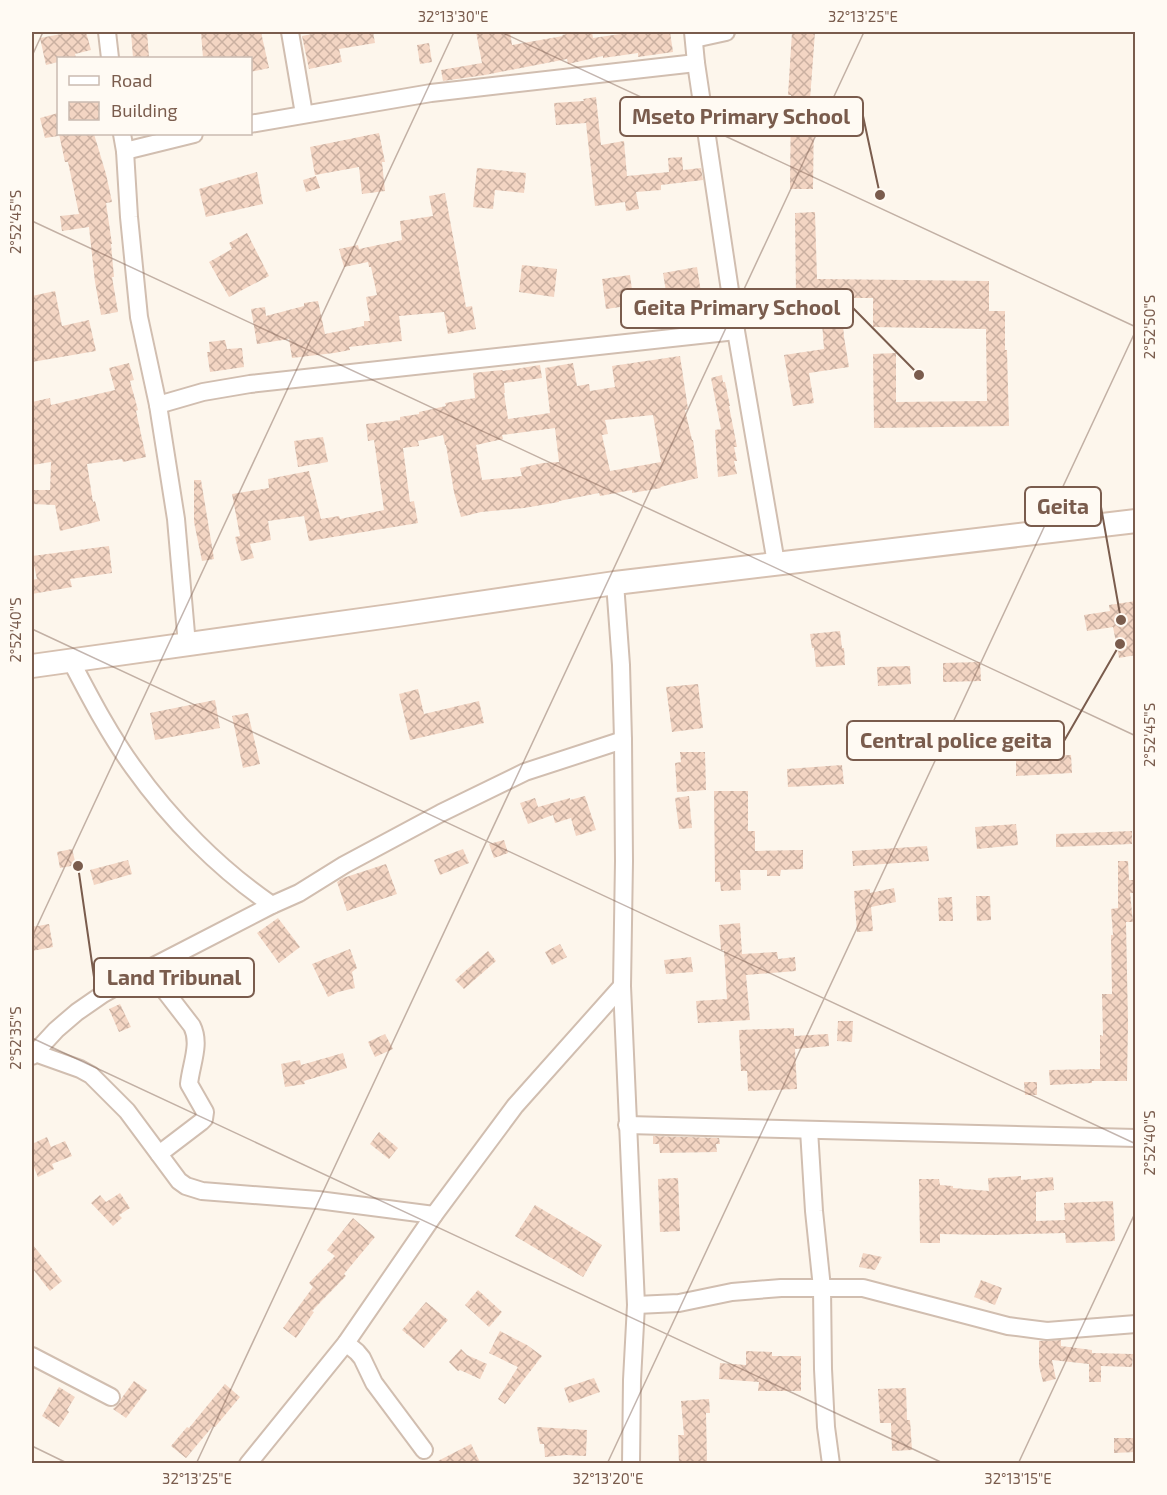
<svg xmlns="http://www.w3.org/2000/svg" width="1167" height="1495" font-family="'Exo 2',sans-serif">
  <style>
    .building { fill: url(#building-cross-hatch); fill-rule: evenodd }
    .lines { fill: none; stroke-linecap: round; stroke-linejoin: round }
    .street-casing { stroke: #d1beb0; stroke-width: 20 }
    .secondary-casing { stroke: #d6c0b0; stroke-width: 26 }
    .street { stroke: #fff; stroke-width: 16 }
    .secondary { stroke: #fff; stroke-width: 22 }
    .ticks { fill: none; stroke: #7a5c4d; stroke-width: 1.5; stroke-opacity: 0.45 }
    .leader { fill: none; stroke: #7a5c4d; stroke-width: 2 }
    .callout-dot { fill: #7a5c4d; stroke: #fffaf3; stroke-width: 2 }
    .callout { fill: #fffaf3; stroke: #7a5c4d; stroke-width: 2 }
    .callout-label { font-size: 21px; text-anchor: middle; font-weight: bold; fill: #7a5c4d }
    .neatline { fill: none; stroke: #7a5c4d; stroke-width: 2 }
    .ticks-label { font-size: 15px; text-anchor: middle; fill: #7a5c4d }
  </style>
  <defs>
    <pattern id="building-cross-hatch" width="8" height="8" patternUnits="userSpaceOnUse" patternTransform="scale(1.5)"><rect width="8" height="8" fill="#f3d5c3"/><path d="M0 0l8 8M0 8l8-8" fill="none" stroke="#cab0a1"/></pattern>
  </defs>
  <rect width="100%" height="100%" fill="#fdf6ec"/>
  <g class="building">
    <polygon points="72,32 86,32 91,50 75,54 76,58 58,58 58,62 46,65 40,38"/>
    <polygon points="131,32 147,32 149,58 133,58"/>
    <polygon points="201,32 261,32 269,68 250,72 250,58 203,58"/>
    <polygon points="322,32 373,32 375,43 339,49 342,62 309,69 302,36"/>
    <polygon points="476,32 510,32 512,45 563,36 562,35 578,32 592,32 593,38 634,32 670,32 673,52 638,57 638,53 603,58 603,56 568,64 567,59 485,75 443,81 441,70 482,63"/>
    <polygon points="792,32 815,32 809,113 814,113 813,189 790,189 791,95 788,95"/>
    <polygon points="429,43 432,62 420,64 417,45"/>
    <polygon points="596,97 601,145 624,141 627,176 669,172 668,158 682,157 683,170 701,168 703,180 661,185 661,190 636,192 639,209 626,211 625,202 595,206 586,123 556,125 554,103 584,101 583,99"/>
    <polygon points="58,113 58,136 45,138 40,118"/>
    <polygon points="379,133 385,162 382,162 385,191 362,194 359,167 315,175 310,147"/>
    <polygon points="59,134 94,134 106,174 112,202 106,203 112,244 111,244 114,277 112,277 118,312 101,315 95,282 89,227 62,231 60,216 79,214 68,162 65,162"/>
    <polygon points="477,168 526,173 524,193 495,190 493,209 473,207"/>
    <polygon points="257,172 263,204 206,217 199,189"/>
    <polygon points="316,176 320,188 306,192 303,180"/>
    <polygon points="445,193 466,307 472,306 476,329 448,334 444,312 399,316 402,341 349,347 350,350 334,353 292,358 289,339 257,344 251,309 265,307 266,316 304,306 304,303 318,301 325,334 364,326 364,321 370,321 366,297 377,295 371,267 369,267 368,262 344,267 339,249 358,245 359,249 402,240 400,221 433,216 429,196"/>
    <polygon points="815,212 817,279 989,281 989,311 1005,311 1005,350 1007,350 1009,426 874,428 873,354 896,353 896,402 987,401 986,329 873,327 873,298 841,298 844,337 849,367 809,373 814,403 793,406 784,355 824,349 820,296 796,296 795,213"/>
    <polygon points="247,233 269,276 229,297 209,262 232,249 229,243"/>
    <polygon points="522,265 557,269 554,297 519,292"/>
    <polygon points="697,267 702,299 668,304 663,273"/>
    <polygon points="630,275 634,305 606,309 602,279"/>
    <polygon points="55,291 62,326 89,320 96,351 32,362 32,296"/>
    <polygon points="225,340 227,349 242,348 244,367 210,372 207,352 210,352 209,342"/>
    <path d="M 680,356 L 688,409 L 685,410 L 692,440 L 693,440 L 698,478 L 660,487 L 661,488 L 632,493 L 632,490 L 600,496 L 599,493 L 559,501 L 559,502 L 524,508 L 481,512 L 461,517 L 454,492 L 446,445 L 445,445 L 443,435 L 418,441 L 419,446 L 403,448 L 410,502 L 414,501 L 418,523 L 309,541 L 304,516 L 268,521 L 271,540 L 250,544 L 254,558 L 241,561 L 235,537 L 240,536 L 232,494 L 269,488 L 268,479 L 309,471 L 321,519 L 339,516 L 340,519 L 384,510 L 374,440 L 368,441 L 366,424 L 400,420 L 400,417 L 419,414 L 419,412 L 446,406 L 445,403 L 475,398 L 473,373 L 502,370 L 503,371 L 540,365 L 542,378 L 504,383 L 505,393 L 504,393 L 508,419 L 550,413 L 545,368 L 573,363 L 577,386 L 589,384 L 590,391 L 615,387 L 612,366 ZM 653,415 L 661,462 L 610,471 L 602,435 L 608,434 L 605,420 ZM 555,428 L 559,462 L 543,463 L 520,468 L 522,476 L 482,480 L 476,445 L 503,439 L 502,435 Z"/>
    <polygon points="129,363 134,380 130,381 138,410 136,411 146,457 123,462 122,459 87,464 93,502 95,501 100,521 60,531 55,505 32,504 32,490 50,490 51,462 32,465 32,402 50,398 51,405 115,390 109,368"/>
    <polygon points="722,375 723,382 725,382 730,406 729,406 737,447 734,447 737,461 734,461 737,474 718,477 715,430 721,429 711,378"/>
    <polygon points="323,437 328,462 298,467 294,441"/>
    <polygon points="194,480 201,480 214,559 202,561 194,522"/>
    <polygon points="109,546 112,573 70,579 72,587 32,594 32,580 37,579 32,556"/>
    <polygon points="1136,601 1136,655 1119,658 1113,627 1087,631 1084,615 1110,611 1109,605"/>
    <polygon points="840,631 842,648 844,648 845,665 816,667 814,648 812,648 810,634"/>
    <polygon points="980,662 981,681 943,682 943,663"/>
    <polygon points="910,666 911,684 878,686 877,667"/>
    <polygon points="698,684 703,728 672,732 666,687"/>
    <polygon points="418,689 424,714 479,701 484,723 410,740 399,694"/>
    <polygon points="215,700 220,728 155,740 150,713"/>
    <polygon points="248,713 260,764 243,768 232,716"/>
    <polygon points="680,752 705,752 706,790 677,792 675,763 681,762"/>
    <polygon points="1071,755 1072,773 1016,776 1016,757"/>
    <polygon points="842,765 844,784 788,787 787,769"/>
    <polygon points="714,791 748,791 748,831 755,831 755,851 803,850 803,869 781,870 780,876 767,876 767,870 740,870 741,890 721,891 720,882 715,882"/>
    <polygon points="585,796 596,830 576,836 571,818 555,823 553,815 528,824 520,803 535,798 538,807 570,798 570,800"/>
    <polygon points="689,796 692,828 679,829 675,798"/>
    <polygon points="1016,824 1018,845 977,849 975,827"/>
    <polygon points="1132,831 1132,844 1056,847 1056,834"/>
    <polygon points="504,840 508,853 494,858 489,844"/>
    <polygon points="927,846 929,861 853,866 852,851"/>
    <polygon points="72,849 76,865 60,868 57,852"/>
    <polygon points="463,849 469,863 440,875 434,860"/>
    <polygon points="128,860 132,874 94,885 90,870"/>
    <polygon points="1118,861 1128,861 1129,880 1136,880 1136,893 1130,893 1133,922 1126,922 1128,1024 1127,1081 1092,1081 1092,1083 1050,1085 1049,1070 1100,1069 1100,1035 1103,1036 1102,994 1112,994 1111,935 1113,935 1111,909 1118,908"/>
    <polygon points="386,864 397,894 347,911 337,882 343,878"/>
    <polygon points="894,888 896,902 871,907 873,931 857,932 854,891 870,889 870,893"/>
    <polygon points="976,896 990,896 991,920 977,921"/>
    <polygon points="952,897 953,921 939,921 938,898"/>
    <polygon points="278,918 300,947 279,963 257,933"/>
    <polygon points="740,923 742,954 777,952 778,959 795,957 796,971 746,975 750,1020 698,1023 696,1001 727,999 724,950 721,950 719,925"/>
    <polygon points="49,924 53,947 32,951 32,927"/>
    <polygon points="560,944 567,957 552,965 545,952"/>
    <polygon points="350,949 357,968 352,972 355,988 338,992 328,997 312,964"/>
    <polygon points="488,951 496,961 464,989 455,980"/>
    <polygon points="691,957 693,972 666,974 664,960"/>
    <polygon points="120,1004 131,1027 119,1032 109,1009"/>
    <polygon points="838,1021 853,1021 852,1042 837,1041"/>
    <polygon points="794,1028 794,1036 828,1034 829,1046 795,1049 797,1089 748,1091 747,1071 741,1071 739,1030"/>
    <polygon points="385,1034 393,1049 375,1057 368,1042"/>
    <polygon points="343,1053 347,1068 304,1081 305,1084 285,1087 281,1064 300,1060 301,1065"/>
    <polygon points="1024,1082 1037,1082 1037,1095 1025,1095"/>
    <polygon points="379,1132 398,1148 389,1159 370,1144"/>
    <polygon points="653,1136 719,1138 720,1144 716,1144 717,1152 660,1153 659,1144 653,1144"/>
    <polygon points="47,1137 51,1147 65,1141 72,1156 52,1164 54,1169 38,1177 32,1163 32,1144"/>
    <polygon points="1021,1176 1021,1180 1053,1177 1054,1190 1036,1192 1036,1221 1065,1220 1064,1203 1113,1201 1115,1241 1066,1243 1065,1233 992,1235 940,1234 940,1243 920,1243 919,1179 939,1179 940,1185 953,1186 953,1188 989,1191 988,1178"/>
    <polygon points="678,1178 680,1231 660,1232 658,1179"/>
    <polygon points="120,1193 130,1208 119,1215 122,1218 113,1226 91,1203 100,1195 106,1202"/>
    <polygon points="535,1205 602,1245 583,1277 515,1236"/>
    <polygon points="353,1218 375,1237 344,1274 346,1276 312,1311 314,1312 296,1338 283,1328 313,1287 309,1283 335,1256 327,1250"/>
    <polygon points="32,1244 62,1281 50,1291 32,1268"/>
    <polygon points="863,1253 882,1257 875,1270 859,1267"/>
    <polygon points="981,1280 1002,1288 995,1305 974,1297"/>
    <polygon points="478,1290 502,1312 489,1327 465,1305"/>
    <polygon points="426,1302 448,1320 424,1348 402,1330"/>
    <polygon points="500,1331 527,1345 542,1356 505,1404 498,1399 518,1367 489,1353"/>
    <polygon points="1061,1340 1061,1346 1092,1350 1092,1353 1133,1354 1132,1367 1101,1366 1101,1382 1089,1382 1089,1364 1052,1360 1056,1379 1043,1382 1039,1366 1039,1341"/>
    <polygon points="461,1349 467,1355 487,1364 480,1379 460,1370 458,1371 449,1362"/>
    <polygon points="746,1351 772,1352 772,1356 801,1356 801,1391 758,1391 759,1382 719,1379 720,1363 746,1365"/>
    <polygon points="594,1378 600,1392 569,1403 564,1388"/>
    <polygon points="134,1381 147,1390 126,1418 113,1409 120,1402 121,1399"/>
    <polygon points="225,1384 240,1397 215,1427 213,1426 186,1458 171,1446 187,1427 189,1428"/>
    <polygon points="59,1387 75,1397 67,1410 69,1412 59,1427 42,1416"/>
    <polygon points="906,1388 907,1420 910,1420 912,1450 892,1451 891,1423 880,1423 878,1389"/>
    <polygon points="709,1399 710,1413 706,1413 707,1463 679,1464 678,1435 684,1435 681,1401"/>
    <polygon points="537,1427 587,1430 586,1456 566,1455 545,1457 544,1444 540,1444"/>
    <polygon points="1114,1438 1136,1438 1136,1452 1114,1453"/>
    <polygon points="471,1444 481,1464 432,1464"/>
  </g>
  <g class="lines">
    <g class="street-casing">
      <g id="street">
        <polyline points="107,32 110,58"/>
        <polyline points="290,32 304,114"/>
        <polyline points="693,32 696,63 736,331 776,563"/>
        <polyline points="694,39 726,32"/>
        <polyline points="250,124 431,93 696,63"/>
        <polyline points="122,134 125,151 129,217 139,317 158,405 176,519 187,645"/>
        <polyline points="125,151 194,134"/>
        <polyline points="158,405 203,392 250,384 736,331"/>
        <polyline points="615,583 621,665 623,740 624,861 622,986 636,1305 632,1380 631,1464"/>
        <path d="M 71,661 C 90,697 109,734 133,767 C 170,819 219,869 272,905"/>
        <path d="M 148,969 L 192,1026 C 201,1044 191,1064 189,1084 L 205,1112 L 204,1119 L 201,1122 L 159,1154"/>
        <polyline points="35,1053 80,1069 91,1075 127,1111 179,1181 186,1186 202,1191 318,1200 434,1215"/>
        <polyline points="32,1056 56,1030 77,1012 103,994 148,969 272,905 299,893 344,865 441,813 525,772 623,740"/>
        <polyline points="627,1125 1136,1138"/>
        <polyline points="809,1130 814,1211 822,1288 823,1369 826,1427 831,1464"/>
        <polyline points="636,1305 679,1303 732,1292 781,1288 863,1288 1008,1326 1047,1331 1136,1324"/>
        <polyline points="346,1343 357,1352 362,1358 374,1383 424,1450"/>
        <polyline points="32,1356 111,1397"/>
        <polyline points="248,1464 346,1343 434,1215 515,1106 622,986"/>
      </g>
    </g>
    <g class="secondary-casing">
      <polyline id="secondary" points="32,666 397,615 615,583 1136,521"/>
    </g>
    <use href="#street" class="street"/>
    <use href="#secondary" class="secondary"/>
  </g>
  <path class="ticks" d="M 501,32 L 1136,327M 32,56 L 43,32M 32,221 L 1136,736M 32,629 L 1136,1144M 32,937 L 454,32M 32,1038 L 945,1464M 32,1446 L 69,1464M 196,1464 L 864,32M 607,1464 L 1136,330M 1018,1464 L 1136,1211"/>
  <path class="leader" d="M880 195L863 116M919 375L853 308M1121 620L1101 507M1120 644L1064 741M78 866L94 977"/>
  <g class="callout-dot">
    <circle cx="880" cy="195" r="6"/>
    <circle cx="919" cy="375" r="6"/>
    <circle cx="1121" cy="620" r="6"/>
    <circle cx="1120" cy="644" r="6"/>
    <circle cx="78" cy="866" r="6"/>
  </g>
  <g class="callout">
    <rect x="620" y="97" width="243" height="39" rx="6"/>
    <rect x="621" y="289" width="232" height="39" rx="6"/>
    <rect x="1025" y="487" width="76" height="39" rx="6"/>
    <rect x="847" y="721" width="217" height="39" rx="6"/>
    <rect x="94" y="958" width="160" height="39" rx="6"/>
  </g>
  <g class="callout-label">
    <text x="741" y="124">Mseto Primary School</text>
    <text x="737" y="315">Geita Primary School</text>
    <text x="1063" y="514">Geita</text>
    <text x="956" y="748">Central police geita</text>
    <text x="174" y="985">Land Tribunal</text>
  </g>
  <rect width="1167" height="1495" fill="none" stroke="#fffaf3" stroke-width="66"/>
  <rect x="57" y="57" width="195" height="78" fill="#fffaf3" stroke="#cabbb1" stroke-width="1.5"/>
  <rect x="69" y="76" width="30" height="9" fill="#ffffff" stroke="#cabbb1" stroke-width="1.5"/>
  <text x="111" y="87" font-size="18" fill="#7a5c4d">Road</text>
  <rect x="69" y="102" width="30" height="18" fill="url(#building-cross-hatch)" stroke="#cabbb1" stroke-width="1.5"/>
  <text x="111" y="117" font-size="18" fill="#7a5c4d">Building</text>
  <rect x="33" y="33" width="1101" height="1429" class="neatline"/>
  <g class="ticks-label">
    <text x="453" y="22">32°13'30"E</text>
    <text x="863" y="22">32°13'25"E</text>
    <text transform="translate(16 222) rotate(-90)" y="5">2°52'45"S</text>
    <text transform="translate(1150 327) rotate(-90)" y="5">2°52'50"S</text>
    <text transform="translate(16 630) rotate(-90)" y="5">2°52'40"S</text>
    <text transform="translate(1150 735) rotate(-90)" y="5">2°52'45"S</text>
    <text transform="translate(16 1038) rotate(-90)" y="5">2°52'35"S</text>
    <text transform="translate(1150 1143) rotate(-90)" y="5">2°52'40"S</text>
    <text x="197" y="1484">32°13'25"E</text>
    <text x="608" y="1484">32°13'20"E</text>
    <text x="1018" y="1484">32°13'15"E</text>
  </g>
</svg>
